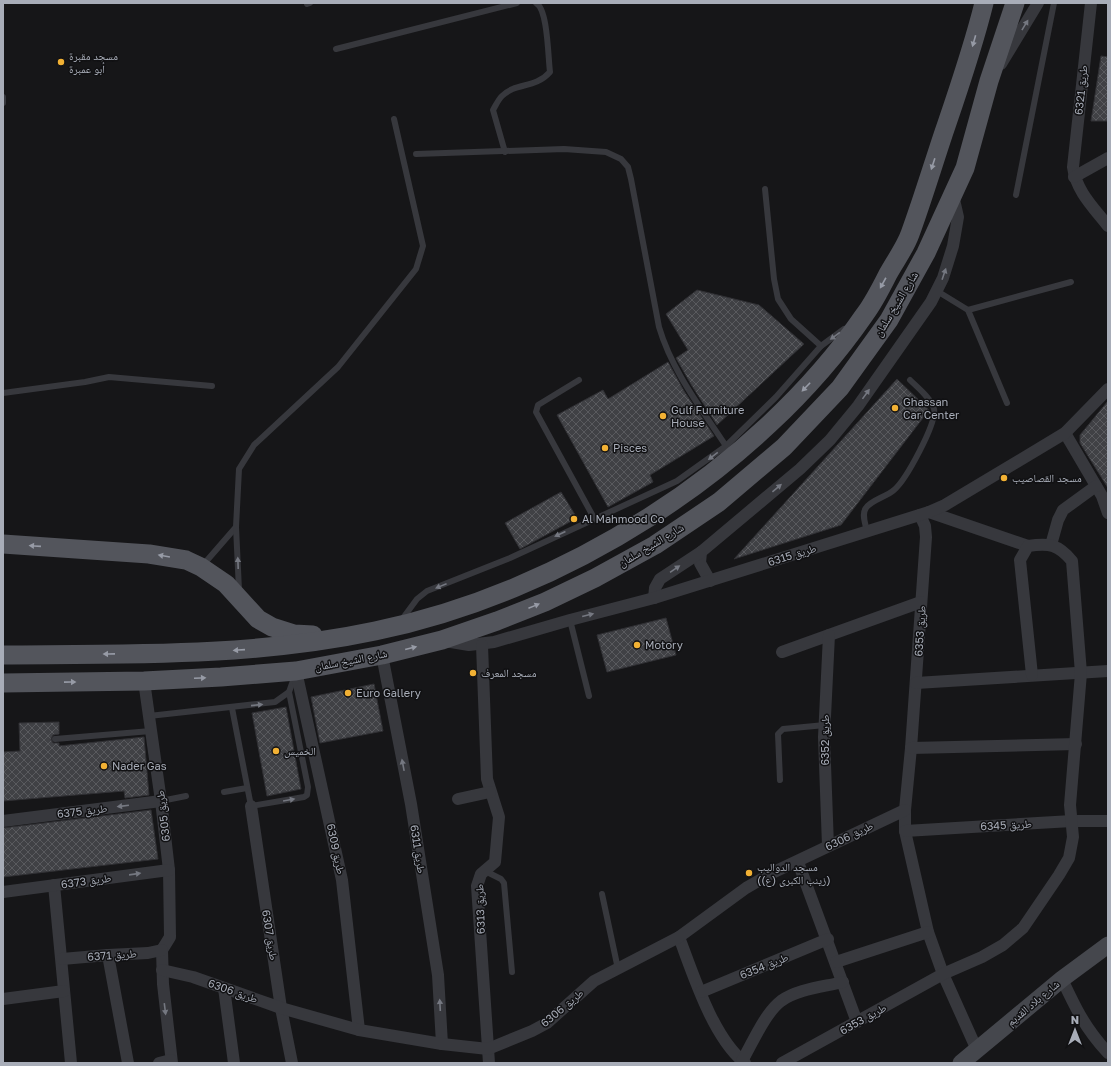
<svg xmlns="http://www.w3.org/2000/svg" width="1111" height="1066" font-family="'Golos Text','Noto Naskh Arabic',sans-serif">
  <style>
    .building { fill: url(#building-cross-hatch); stroke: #303034 }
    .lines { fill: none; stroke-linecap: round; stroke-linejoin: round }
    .lane { stroke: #37383d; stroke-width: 6 }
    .street { stroke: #37383d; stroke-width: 12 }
    .secondary { stroke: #45474d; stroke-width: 17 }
    .primary { stroke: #53555c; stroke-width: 19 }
    .oneway { fill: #757881 }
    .oneway2 { fill: #979ba6 }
    .poi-dot { fill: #f2b134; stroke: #111113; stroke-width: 1.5 }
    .labels { text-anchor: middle; stroke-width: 3; stroke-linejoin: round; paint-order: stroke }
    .poi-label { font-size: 11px; fill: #a8adb8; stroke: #111113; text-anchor: start }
    .street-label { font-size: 11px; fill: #a8adb8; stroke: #111113 }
  </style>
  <defs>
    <pattern id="building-cross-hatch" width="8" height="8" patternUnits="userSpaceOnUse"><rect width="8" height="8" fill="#404145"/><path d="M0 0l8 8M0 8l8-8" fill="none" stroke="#595a5e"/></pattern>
  </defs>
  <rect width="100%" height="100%" fill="#161618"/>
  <g class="building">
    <polygon points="1101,56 1108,57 1108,121 1091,121"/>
    <polygon points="697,290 759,305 804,344 717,425 692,386 676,358 688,350 666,314"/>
    <polygon points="668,362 684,391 714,436 650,475 653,482 608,507 557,415 603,390 608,399"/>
    <polygon points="897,379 929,410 841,525 734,559"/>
    <polygon points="1108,401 1108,488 1080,443 1080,435"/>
    <polygon points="561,492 577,518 520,549 505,523"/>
    <polygon points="666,618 676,655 607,672 597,635"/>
    <polygon points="374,684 383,731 320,743 311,697"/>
    <polygon points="286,707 301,789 267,796 252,713"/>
    <polygon points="59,722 59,734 53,735 51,739 53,743 59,743 59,746 144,737 149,795 125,798 124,791 3,801 3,752 20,751 19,723"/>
    <polygon points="151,810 158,859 3,877 3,828"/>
  </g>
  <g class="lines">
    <g class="lane">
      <polyline points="307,4 310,3"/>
      <polyline points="336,49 517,3"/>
      <polyline points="3,97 3,103"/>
      <path d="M 505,152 L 493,110 C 496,105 498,100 502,96 C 516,82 535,89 550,72 C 548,58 548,9 536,3"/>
      <path d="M 416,154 L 564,149 L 606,152 L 621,159 L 628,167 L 631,179 L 659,327 C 672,371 701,408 726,446"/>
      <polyline points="765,189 774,279 778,299 791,319 821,346"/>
      <polyline points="1016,195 1054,3"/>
      <polyline points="937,291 968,310 1007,403"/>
      <polyline points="968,310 1071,282"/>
      <polyline points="579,380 538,405 536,412 594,518"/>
      <polyline points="3,393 85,382 109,377 212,386"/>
      <path d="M 867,532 C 866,525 861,514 866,508 C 871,500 886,497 894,490 C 906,480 937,423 934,409 C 931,398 918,388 910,380"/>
      <polyline points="203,565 236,527"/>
      <polyline points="239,590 236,527 239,469 254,445 338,367 416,269 423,246 394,119"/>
      <polyline points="403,618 417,599 427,591 510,558 677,481 726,446 776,397 821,346 844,329"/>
      <polyline points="570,620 589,696"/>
      <polyline points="232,708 251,806 304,797 307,795 308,787 289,692"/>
      <polyline points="149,716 275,702 289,692 295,675"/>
      <polyline points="55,739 151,731"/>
      <polyline points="780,780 778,734 783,729 825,725"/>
      <polyline points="224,792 247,788"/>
      <polyline points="161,801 186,796"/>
      <polyline points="485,871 501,879 504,883 512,972"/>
      <polyline points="602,894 618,969"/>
    </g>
    <g class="street">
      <path d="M 1091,3 L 1073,167 C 1076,191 1094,208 1108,226"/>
      <polyline points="1001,64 1038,3"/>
      <polyline points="1074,177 1108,158"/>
      <polyline points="1065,433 1102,496 1108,513"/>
      <polyline points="929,512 1028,546"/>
      <polyline points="920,515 925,526 926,537 911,748 905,810 905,831 928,932 943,974 977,1050"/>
      <polyline points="1051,545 1058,520 1063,510 1096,486"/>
      <polyline points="701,552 700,563 710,581"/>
      <polyline points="654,598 655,588 660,579 701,552 800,469 830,440 858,406 931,302 943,278 953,246 958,217 953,195"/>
      <polyline points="445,641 469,645 494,642 570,620 654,598 929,512 945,505 1065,433 1108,389"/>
      <polyline points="482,645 487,779 499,817 495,862 481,874 477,886 489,1063"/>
      <polyline points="782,652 921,602"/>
      <polyline points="382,655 411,804 438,975 442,1044"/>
      <polyline points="296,671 342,880 359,1030"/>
      <polyline points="144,681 161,801 169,870 170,937 162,950"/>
      <polyline points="916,683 1108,671"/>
      <polyline points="911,748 1076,744"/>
      <polyline points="458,799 490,792"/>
      <polyline points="251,806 281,1008 292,1063"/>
      <polyline points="3,821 161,801"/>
      <polyline points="905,831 1072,821 1108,821"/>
      <polyline points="828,846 824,737 829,635"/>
      <polyline points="798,862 857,1022"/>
      <polyline points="54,885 71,1063"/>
      <polyline points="3,892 169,870"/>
      <path d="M 679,937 C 693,974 713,1038 745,1063"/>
      <polyline points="162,950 163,984 172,1063"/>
      <polyline points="108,955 128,1063"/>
      <polyline points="62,959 108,955 148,953 162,950"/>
      <polyline points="836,962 928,932"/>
      <polyline points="162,970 193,977 281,1008 359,1030 442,1044 488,1049 532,1031 547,1023 594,981 679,937 746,888 774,872 905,810"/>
      <path d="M 1062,979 C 1076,1009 1085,1028 1108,1053"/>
      <polyline points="224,988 234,1063"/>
      <polyline points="701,992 828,939"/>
      <polyline points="3,999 64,991"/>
      <path d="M 742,1061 C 752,1044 765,1013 781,1001 C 798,989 823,987 843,982"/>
      <polyline points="159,1063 171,1060"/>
      <path d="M 782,1063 L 943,974 L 982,957 L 1003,945 L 1023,928 L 1059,875 L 1069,858 L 1073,837 L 1070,805 L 1081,673 L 1072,561 C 1058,544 1049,543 1028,546 L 1020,560 L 1032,675"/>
    </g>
    <polyline class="secondary" points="961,1063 1062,979 1108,945"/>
    <g class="primary">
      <polyline points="3,544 149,554 186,560 201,567 226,584 258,619 272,627 294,634 313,635"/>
      <path d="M 3,655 C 127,654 253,657 375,631 C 561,593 757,471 865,314 C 874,302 881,288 888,274 C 895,261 905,248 910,234 C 922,201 932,168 943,135 C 958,91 973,48 984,3"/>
      <polyline points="3,683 144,681 221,677 296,671 382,655 442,640 497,621 545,602 595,578 655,545 719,502 784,447 840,388 889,320 926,253 965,168 989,81 1015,3"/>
    </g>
  </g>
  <defs><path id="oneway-solid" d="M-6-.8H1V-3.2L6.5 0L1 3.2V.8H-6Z"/></defs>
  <g class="oneway">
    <use href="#oneway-solid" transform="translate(1025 25) rotate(-59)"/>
    <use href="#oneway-solid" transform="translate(944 274) rotate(-71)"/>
    <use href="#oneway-solid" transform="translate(835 336) rotate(144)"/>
    <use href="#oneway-solid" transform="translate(866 394) rotate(-54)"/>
    <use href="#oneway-solid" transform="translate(713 456) rotate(143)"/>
    <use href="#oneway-solid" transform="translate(777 488) rotate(-40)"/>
    <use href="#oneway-solid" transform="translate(560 534) rotate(155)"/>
    <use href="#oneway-solid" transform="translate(238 563) rotate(-92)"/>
    <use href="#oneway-solid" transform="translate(675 569) rotate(-34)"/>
    <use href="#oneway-solid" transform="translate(441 586) rotate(158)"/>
    <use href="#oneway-solid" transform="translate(588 615) rotate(-14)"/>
    <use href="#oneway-solid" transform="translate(257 705) rotate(-6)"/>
    <use href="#oneway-solid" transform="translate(403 765) rotate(-101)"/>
    <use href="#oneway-solid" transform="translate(289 800) rotate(-10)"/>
    <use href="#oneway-solid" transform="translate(123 806) rotate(173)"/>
    <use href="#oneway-solid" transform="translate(135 874) rotate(-8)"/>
    <use href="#oneway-solid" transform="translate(440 1005) rotate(-93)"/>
    <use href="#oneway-solid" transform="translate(165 1009) rotate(83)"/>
  </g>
  <g class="oneway2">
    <use href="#oneway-solid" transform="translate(974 41) rotate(106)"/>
    <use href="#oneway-solid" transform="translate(933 164) rotate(108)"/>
    <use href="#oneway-solid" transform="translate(883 283) rotate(119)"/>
    <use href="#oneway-solid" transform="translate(806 387) rotate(134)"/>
    <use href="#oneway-solid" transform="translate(35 546) rotate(-176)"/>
    <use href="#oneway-solid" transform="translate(164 556) rotate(-170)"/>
    <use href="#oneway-solid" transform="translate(534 606) rotate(-22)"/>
    <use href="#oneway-solid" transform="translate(411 648) rotate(-14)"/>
    <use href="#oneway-solid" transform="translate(239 650) rotate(176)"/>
    <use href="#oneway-solid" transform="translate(109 654) rotate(179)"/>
    <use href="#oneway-solid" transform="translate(200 678) rotate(-3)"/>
    <use href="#oneway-solid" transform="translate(70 682) rotate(-1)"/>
  </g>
  <g class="poi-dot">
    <circle cx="61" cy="62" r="4"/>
    <circle cx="895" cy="408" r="4"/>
    <circle cx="663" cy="416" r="4"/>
    <circle cx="605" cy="448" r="4"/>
    <circle cx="1004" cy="478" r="4"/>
    <circle cx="574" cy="519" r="4"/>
    <circle cx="637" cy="645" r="4"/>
    <circle cx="473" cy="673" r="4"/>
    <circle cx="348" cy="693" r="4"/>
    <circle cx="276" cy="751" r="4"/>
    <circle cx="104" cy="766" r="4"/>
    <circle cx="749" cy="873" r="4"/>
  </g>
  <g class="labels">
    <g class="poi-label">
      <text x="69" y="60">مسجد مقبرة<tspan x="69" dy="13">أبو عمبرة</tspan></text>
      <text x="903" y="406">Ghassan<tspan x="903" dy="13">Car Center</tspan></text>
      <text x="671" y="414">Gulf Furniture<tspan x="671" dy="13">House</tspan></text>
      <text x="613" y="452">Pisces</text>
      <text x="1012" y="482">مسجد القصاصيب</text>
      <text x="582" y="523">Al Mahmood Co</text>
      <text x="645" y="649">Motory</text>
      <text x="481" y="677">مسجد المعرف</text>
      <text x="356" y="697">Euro Gallery</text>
      <text x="284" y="755">الخميس</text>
      <text x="112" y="770">Nader Gas</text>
      <text x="757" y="871">مسجد الدواليب<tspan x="757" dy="13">(زينب الكبرى (ع))</tspan></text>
    </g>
    <g class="street-label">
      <text transform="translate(1081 90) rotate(-84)" y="4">طريق 6321</text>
      <text transform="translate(896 304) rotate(-59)" y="4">شارع الشيخ سلمان</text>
      <text transform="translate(651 545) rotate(-31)" y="4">شارع الشيخ سلمان</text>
      <text transform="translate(792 555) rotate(-17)" y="4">طريق 6315</text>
      <text transform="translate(920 631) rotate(-86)" y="4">طريق 6353</text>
      <text transform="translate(351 660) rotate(-11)" y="4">شارع الشيخ سلمان</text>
      <text transform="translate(825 740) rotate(-90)" y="4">طريق 6352</text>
      <text transform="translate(82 811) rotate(-7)" y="4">طريق 6375</text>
      <text transform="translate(163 816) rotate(-97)" y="4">طريق 6305</text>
      <text transform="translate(1006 825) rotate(-3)" y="4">طريق 6345</text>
      <text transform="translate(849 836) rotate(-26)" y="4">طريق 6306</text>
      <text transform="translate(336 849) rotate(78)" y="4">طريق 6309</text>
      <text transform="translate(418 849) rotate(81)" y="4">طريق 6311</text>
      <text transform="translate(86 881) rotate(-8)" y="4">طريق 6373</text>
      <text transform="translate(480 909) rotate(-92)" y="4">طريق 6313</text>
      <text transform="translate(270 935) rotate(81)" y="4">طريق 6307</text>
      <text transform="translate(112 955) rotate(-4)" y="4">طريق 6371</text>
      <text transform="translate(764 966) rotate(-22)" y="4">طريق 6354</text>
      <text transform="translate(233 991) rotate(19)" y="4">طريق 6306</text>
      <text transform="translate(1033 1003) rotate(-40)" y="4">شارع بلاد القديم</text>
      <text transform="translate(562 1008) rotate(-40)" y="4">طريق 6306</text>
      <text transform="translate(863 1019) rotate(-29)" y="4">طريق 6353</text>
    </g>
  </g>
  <rect width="1111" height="1066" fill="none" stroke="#a8adb8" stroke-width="8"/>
  <g transform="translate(1075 1030)" stroke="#111113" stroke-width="3" paint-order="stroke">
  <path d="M0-3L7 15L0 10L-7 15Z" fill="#a8adb8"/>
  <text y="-6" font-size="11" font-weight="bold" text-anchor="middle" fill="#a8adb8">N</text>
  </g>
</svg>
